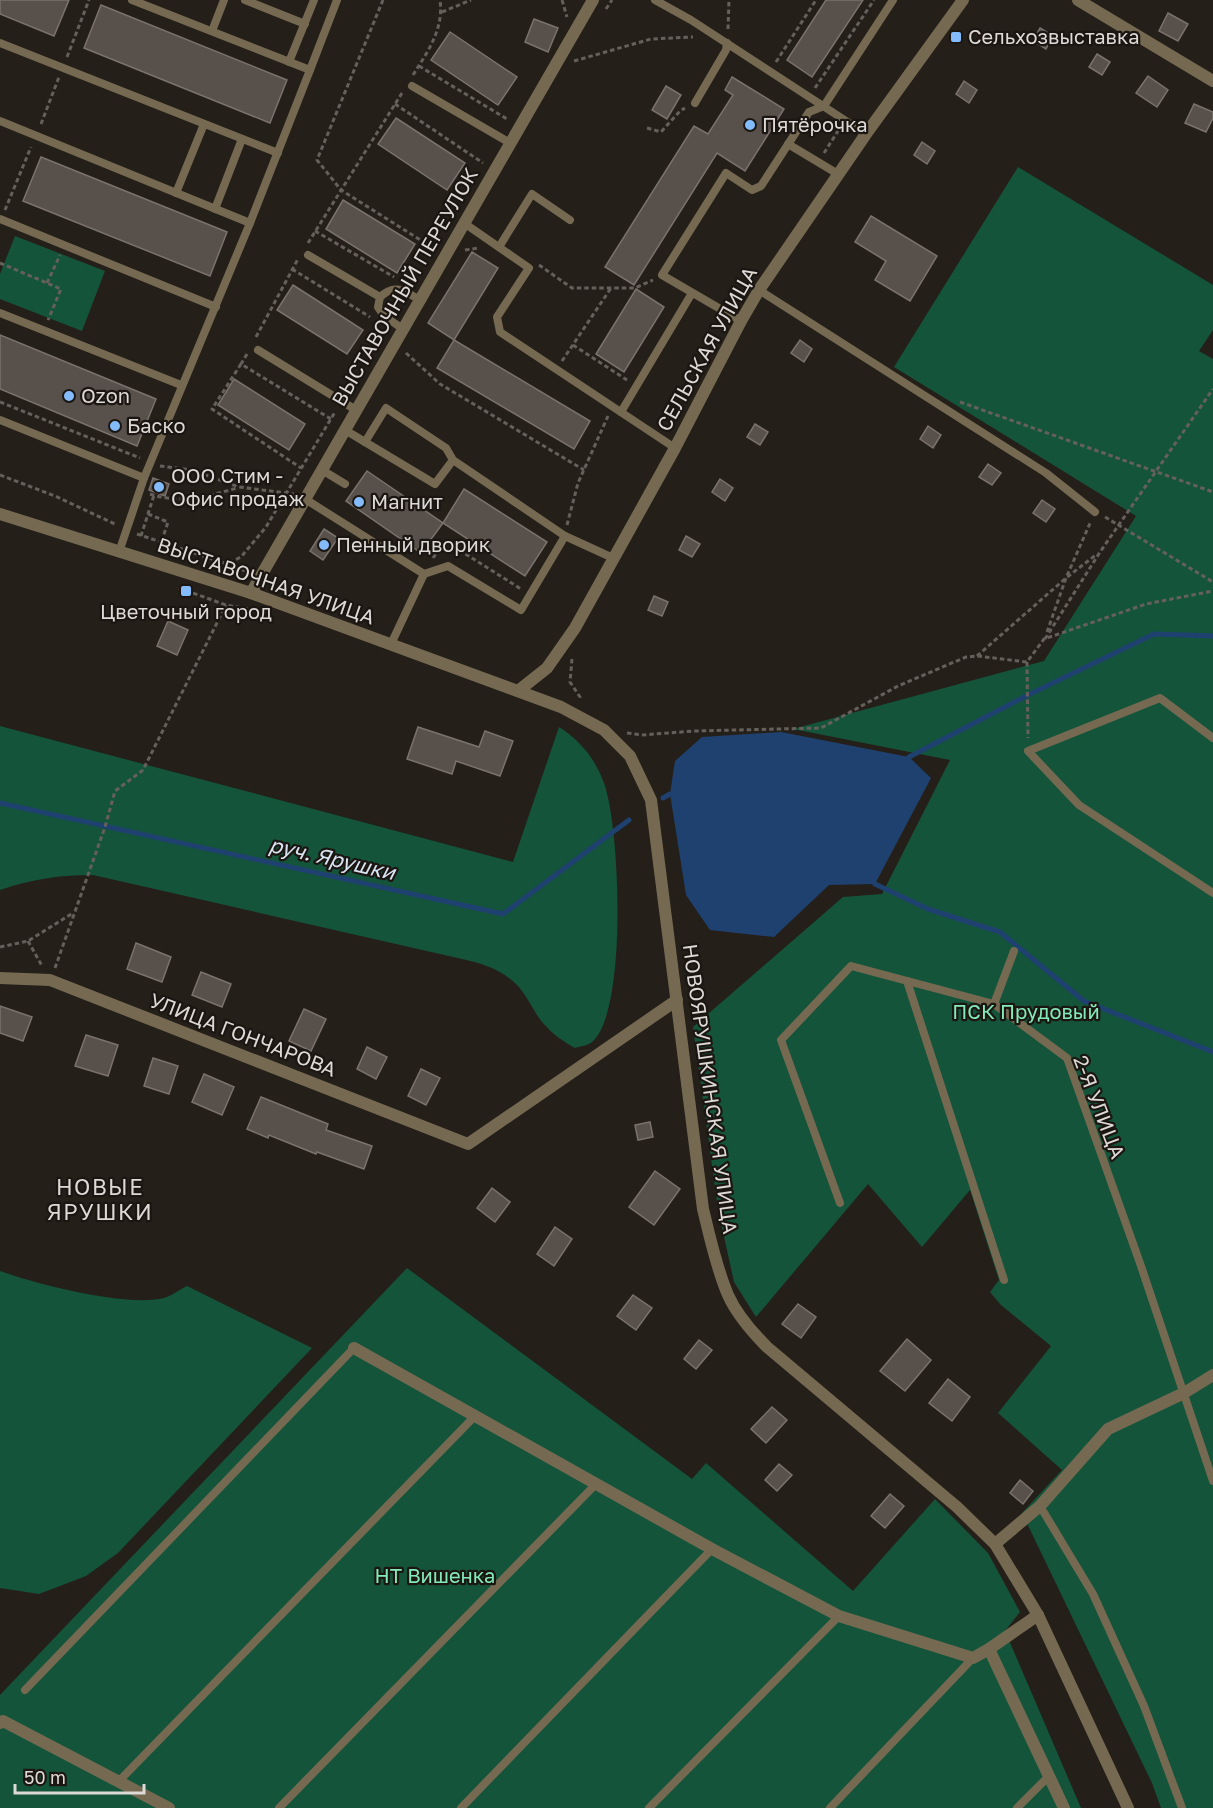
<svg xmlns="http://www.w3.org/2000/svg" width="1213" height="1808" font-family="'Golos Text',sans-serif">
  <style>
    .green { fill: #14543a }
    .water { fill: #1f416f }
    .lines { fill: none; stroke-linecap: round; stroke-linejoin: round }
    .stream { stroke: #1f416f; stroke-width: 5 }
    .building { fill: #57504b; stroke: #7a726c; stroke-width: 1.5 }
    .path { stroke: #66605c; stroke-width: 3; stroke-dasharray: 4.5 3; stroke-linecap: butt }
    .service { stroke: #756a51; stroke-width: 8 }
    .minor { stroke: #756a51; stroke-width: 12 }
    .tertiary { stroke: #756a51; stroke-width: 12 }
    .poi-dot { fill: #84bcfb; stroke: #1b1611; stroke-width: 2 }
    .labels { text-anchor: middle; stroke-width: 4.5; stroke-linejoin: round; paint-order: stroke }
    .poi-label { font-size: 20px; fill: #ddd9d6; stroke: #1b1611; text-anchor: start }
    .street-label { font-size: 20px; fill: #ddd9d6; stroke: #1b1611 }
    .park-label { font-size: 20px; fill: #82e9b8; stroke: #1b1611 }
    .water-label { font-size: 21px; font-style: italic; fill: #d9e4f3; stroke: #1b1611 }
    .quarter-label { font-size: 22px; letter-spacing: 1.5px; fill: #ddd9d6; stroke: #1b1611 }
  </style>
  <rect width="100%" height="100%" fill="#251f1a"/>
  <g class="green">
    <polygon points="1018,167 1213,285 1213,330 1199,351 1213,359 1213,1808 1161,1808 1152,1783 1022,1513 1062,1470 998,1413 1051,1346 1001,1305 990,1292 999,1280 970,1190 922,1247 868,1184 756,1317 734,1282 718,1209 693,1027 843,897 882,894 950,760 793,729 1044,661 1136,516 894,367"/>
    <polygon points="15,236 105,271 82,331 0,299 0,274"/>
    <path d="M 0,726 L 513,862 L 559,727 C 581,741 595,759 604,783 C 620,826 628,1012 592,1042 C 588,1046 580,1046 575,1048 C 560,1040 546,1029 537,1015 C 529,1002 522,987 509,978 C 495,967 479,963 462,959 L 93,875 C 60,875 32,879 0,890 Z"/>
    <polygon points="407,1268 692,1479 706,1463 853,1591 935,1499 988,1553 1020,1612 1005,1631 1081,1808 0,1808 0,1695"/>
    <path d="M 0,1271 C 36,1284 132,1309 167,1297 C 174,1294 181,1289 187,1286 L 312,1348 L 118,1553 L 86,1576 L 39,1594 L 0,1588 Z"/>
  </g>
  <polygon class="water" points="781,732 909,757 931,778 875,884 829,885 774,937 710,930 686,895 670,794 675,761 702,737"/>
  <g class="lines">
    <g class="stream">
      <polyline points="909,757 1026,696 1154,634 1213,636"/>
      <polyline points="663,798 670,794"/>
      <polyline points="0,803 503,914 629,820"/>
      <polyline points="875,884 928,909 1000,932 1084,1001 1213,1052"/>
    </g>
  </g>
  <g class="building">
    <polygon points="0,0 69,0 54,36 0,14"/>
    <polygon points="826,0 863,0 812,77 787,60"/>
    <polygon points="101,5 287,80 270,123 84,48"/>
    <polygon points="1168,13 1188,24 1178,41 1159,31"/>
    <polygon points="534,19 558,28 548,52 525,42"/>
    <polygon points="1040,28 1053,36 1046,49 1033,41"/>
    <polygon points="450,32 517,77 498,105 431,60"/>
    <polygon points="1097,54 1110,62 1102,75 1089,67"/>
    <polygon points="1148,76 1168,90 1157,107 1136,93"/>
    <polygon points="732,77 784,109 745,171 717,153 634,285 605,267 694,126 708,134 733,95 725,90"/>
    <polygon points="964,81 977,90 969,103 956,94"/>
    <polygon points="666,86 681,95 667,119 652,110"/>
    <polygon points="1194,104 1213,112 1213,118 1206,132 1185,123"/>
    <polygon points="396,118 465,163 447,190 378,144"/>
    <polygon points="922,142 935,151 927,164 914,155"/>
    <polygon points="41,157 227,232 210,276 23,201"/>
    <polygon points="343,200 415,244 397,273 326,229"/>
    <polygon points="871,216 937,256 910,301 875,280 886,261 855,242"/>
    <polygon points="472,252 498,268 454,340 428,323"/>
    <polygon points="293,285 363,330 347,354 277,310"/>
    <polygon points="636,289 664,307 624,372 596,354"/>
    <polygon points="0,335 156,399 137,446 0,389"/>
    <polygon points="454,340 590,421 574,449 437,368"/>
    <polygon points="800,340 812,349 804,362 791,353"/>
    <polygon points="234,379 305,424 289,450 218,405"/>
    <polygon points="755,424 768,432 760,445 747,437"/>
    <polygon points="928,426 941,435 933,448 920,439"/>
    <polygon points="988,464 1001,473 992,485 979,477"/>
    <polygon points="367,471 443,523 421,553 346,501"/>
    <polygon points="153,478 169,484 165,496 149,490"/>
    <polygon points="720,479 733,488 725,501 712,492"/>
    <polygon points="464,489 547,542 525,576 443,523"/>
    <polygon points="1042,500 1055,509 1046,522 1033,513"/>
    <polygon points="324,529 338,538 323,560 310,551"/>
    <polygon points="686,536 700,544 692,557 679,550"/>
    <polygon points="654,596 668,602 662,616 648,610"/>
    <polygon points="168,621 188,630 177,655 157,646"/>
    <polygon points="418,727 479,747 485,731 513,741 500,776 456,761 452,774 407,759"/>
    <polygon points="136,943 171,957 162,982 127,969"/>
    <polygon points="201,972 231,984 222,1007 192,995"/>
    <polygon points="0,1006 32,1017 23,1041 0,1033"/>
    <polygon points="304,1009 326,1019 311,1051 289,1041"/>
    <polygon points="86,1035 118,1045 108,1076 75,1066"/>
    <polygon points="367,1047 387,1057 376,1079 357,1069"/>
    <polygon points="153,1058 178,1066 169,1094 144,1086"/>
    <polygon points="421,1069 440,1078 426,1105 408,1096"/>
    <polygon points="204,1074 234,1087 222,1115 192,1102"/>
    <polygon points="261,1097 328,1124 326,1130 372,1146 364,1169 317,1152 316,1154 269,1135 268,1138 247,1129"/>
    <polygon points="650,1122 653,1137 638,1140 635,1125"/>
    <polygon points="655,1171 680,1189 654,1225 629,1207"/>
    <polygon points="492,1188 510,1202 495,1222 477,1208"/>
    <polygon points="555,1227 572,1239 554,1266 537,1254"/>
    <polygon points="633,1295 652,1308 636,1330 617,1316"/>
    <polygon points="798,1304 816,1317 801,1338 782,1324"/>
    <polygon points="907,1339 931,1360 905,1391 880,1371"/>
    <polygon points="699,1340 712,1350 696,1369 684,1359"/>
    <polygon points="948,1379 970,1397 952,1421 929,1403"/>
    <polygon points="772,1407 787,1420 766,1443 751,1429"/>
    <polygon points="779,1464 792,1475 777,1491 765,1480"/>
    <polygon points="1020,1480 1033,1491 1023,1504 1010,1493"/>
    <polygon points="890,1494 904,1506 885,1528 871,1516"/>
  </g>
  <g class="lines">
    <g class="path">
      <polyline points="383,0 317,160 341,190 433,248"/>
      <polyline points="562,0 567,17"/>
      <polyline points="606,9 612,0"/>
      <polyline points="442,12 471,0"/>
      <polyline points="728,29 729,0"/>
      <polyline points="67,57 89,0"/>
      <polyline points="574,61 651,39 693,37"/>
      <polyline points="776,62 816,0"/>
      <polyline points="419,66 507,119"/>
      <path d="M 413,75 C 428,51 444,29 440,0"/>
      <polyline points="815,88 874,0"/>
      <polyline points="395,104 483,163"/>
      <polyline points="41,124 59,77"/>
      <polyline points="647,128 661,132 680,111 685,108"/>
      <polyline points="824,153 838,131"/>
      <polyline points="5,210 31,147"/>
      <polyline points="315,231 394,277"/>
      <polyline points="308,243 402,93"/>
      <polyline points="465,250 479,248"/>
      <polyline points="0,263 61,289 48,320"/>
      <polyline points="539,265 572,288 635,288 653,280"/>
      <polyline points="292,269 370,317"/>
      <polyline points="47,283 60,255"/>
      <polyline points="256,337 298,259"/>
      <polyline points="573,345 627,380"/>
      <polyline points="406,353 440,384 584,470"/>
      <polyline points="247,354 241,364 331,419"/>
      <polyline points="562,361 611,288"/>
      <polyline points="241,364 212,409 301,468"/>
      <polyline points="0,402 140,458"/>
      <polyline points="960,402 1213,492"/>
      <polyline points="160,466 192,470 239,487 294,494"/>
      <polyline points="0,475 55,496 117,525"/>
      <path d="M 150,494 C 178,504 209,496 237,488"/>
      <polyline points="148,514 168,522 161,543"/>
      <polyline points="1105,517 1213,582"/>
      <polyline points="567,525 578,483 608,416"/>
      <polyline points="137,534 227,564 241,557 266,527 335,412"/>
      <polyline points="141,536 154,495"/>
      <polyline points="433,558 445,541 521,589"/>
      <polyline points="227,564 248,572"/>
      <polyline points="179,588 226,605 250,609"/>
      <polyline points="1047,632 1066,578 1091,521"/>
      <polyline points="1045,639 1100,552 1213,389"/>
      <polyline points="977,656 1066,578 1097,554"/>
      <polyline points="572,659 570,682 580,697 579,700"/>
      <polyline points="1027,662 1028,738"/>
      <polyline points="627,733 642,735 694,731 821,728 898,686 966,657 977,656 1027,662 1044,639 1146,604 1213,591"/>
      <polyline points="28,941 42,966"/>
      <polyline points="0,947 28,941 73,913"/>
      <polyline points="55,968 105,827 115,791 143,770 226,605"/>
    </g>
    <g class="service">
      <polyline points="132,0 310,70 250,223"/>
      <polyline points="245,0 305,24"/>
      <polyline points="655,0 691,20 866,134"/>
      <polyline points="212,31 224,0"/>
      <polyline points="0,43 278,153"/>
      <polyline points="289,62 314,0"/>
      <polyline points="310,70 337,0"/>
      <polyline points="412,86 510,143"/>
      <polyline points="695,103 726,50 727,43"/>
      <polyline points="0,121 250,223 144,478 119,552"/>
      <polyline points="788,144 838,174"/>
      <polyline points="176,193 204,124"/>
      <polyline points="215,209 242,139"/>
      <polyline points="0,219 216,307"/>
      <polyline points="464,223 529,268 497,317 500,332 675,448"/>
      <polyline points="499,247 532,194 570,220"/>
      <polyline points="308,255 380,297"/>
      <polyline points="759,290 1046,473 1095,512"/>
      <polyline points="0,313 181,385"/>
      <polyline points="741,321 662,275 726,173 752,190 761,186 809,112 824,106 893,0"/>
      <path d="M 403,329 L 384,316 L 378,307 L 380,297 C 395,283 404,291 420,300"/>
      <polyline points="258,350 356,410"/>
      <polyline points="621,412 692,293"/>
      <polyline points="0,420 144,478"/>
      <polyline points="345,430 365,442"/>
      <polyline points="322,470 345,484"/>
      <polyline points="305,499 424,574 448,566 521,610 565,536 453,460 435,484 365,442 386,408 446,448 453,460"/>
      <polyline points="565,536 613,558"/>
      <polyline points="391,644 424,574"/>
      <polyline points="1213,738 1160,698 1028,751 1079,805 1213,893"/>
      <polyline points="907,981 1004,1280"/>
      <polyline points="994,1004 1014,951"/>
      <polyline points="840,1203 781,1040 851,966 994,1004 1067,1058 1141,1266 1213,1481"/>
      <polyline points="1040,1506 1093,1594 1144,1706 1182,1808"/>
      <polyline points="25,1690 354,1348"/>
      <polyline points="119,1781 475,1416"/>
      <polyline points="279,1808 596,1484"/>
      <polyline points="461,1808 712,1549"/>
      <polyline points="649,1808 839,1616"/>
      <polyline points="830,1808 973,1658"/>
      <polyline points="1017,1808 1049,1776"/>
    </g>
    <g class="minor">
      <polyline points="1078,0 1213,81"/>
      <path d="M 0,514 L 251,593 L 561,707 L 604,730 L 630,756 L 651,800 L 703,1209 C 710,1237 716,1267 728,1295 C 737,1315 752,1332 767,1347 L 957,1507 L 995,1544 L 1038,1615 L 1128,1808"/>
      <polyline points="251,593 593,0"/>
      <polyline points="0,978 50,980 468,1144 677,1000"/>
      <polyline points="354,1348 712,1549 839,1616 973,1658 989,1649"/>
      <polyline points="995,1544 1040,1506 1108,1429 1184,1393 1213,1375"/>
      <polyline points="1038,1615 989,1649 1064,1808"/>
      <polyline points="0,1723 3,1721 169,1808"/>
    </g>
    <polyline class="tertiary" points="518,691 547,668 575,628 675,448 741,321 759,290 866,134 963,0"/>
  </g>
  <g class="poi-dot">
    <rect x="950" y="31" width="12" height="12" rx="3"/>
    <circle cx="750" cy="125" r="6"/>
    <circle cx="69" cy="396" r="6"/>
    <circle cx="115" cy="426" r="6"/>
    <circle cx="159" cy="487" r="6"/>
    <circle cx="359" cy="502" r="6"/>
    <circle cx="324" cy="545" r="6"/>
    <rect x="180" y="585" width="12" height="12" rx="3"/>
  </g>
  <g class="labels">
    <g class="poi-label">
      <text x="968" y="44">Сельхозвыставка</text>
      <text x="762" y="132">Пятёрочка</text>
      <text x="81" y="403">Ozon</text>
      <text x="127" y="433">Баско</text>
      <text x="171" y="483">ООО Стим -<tspan x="171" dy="23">Офис продаж</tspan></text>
      <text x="371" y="509">Магнит</text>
      <text x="336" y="552">Пенный дворик</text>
      <text x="186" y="619" text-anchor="middle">Цветочный город</text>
    </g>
    <g class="street-label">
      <text transform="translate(405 287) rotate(-60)" y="7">ВЫСТАВОЧНЫЙ ПЕРЕУЛОК</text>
      <text transform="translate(707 349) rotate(-61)" y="7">СЕЛЬСКАЯ УЛИЦА</text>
      <text transform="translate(266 581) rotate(19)" y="7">ВЫСТАВОЧНАЯ УЛИЦА</text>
      <text transform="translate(243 1035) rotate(21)" y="7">УЛИЦА ГОНЧАРОВА</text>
      <text transform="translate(710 1089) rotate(82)" y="7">НОВОЯРУШКИНСКАЯ УЛИЦА</text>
      <text transform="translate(1099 1107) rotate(69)" y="7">2-Я УЛИЦА</text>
    </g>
    <g class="park-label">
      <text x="1026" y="1019">ПСК Прудовый</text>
      <text x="435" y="1583">НТ Вишенка</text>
    </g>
    <g class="water-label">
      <text transform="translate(332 859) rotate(13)" y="7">руч. Ярушки</text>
    </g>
    <g class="quarter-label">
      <text x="100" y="1195">НОВЫЕ<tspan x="100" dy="25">ЯРУШКИ</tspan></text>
    </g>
  </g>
  <path d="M15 1784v9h129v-9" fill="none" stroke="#ddd9d6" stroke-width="3"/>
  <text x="24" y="1784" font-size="18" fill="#ddd9d6" stroke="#1b1611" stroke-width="4.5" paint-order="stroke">50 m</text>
</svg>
